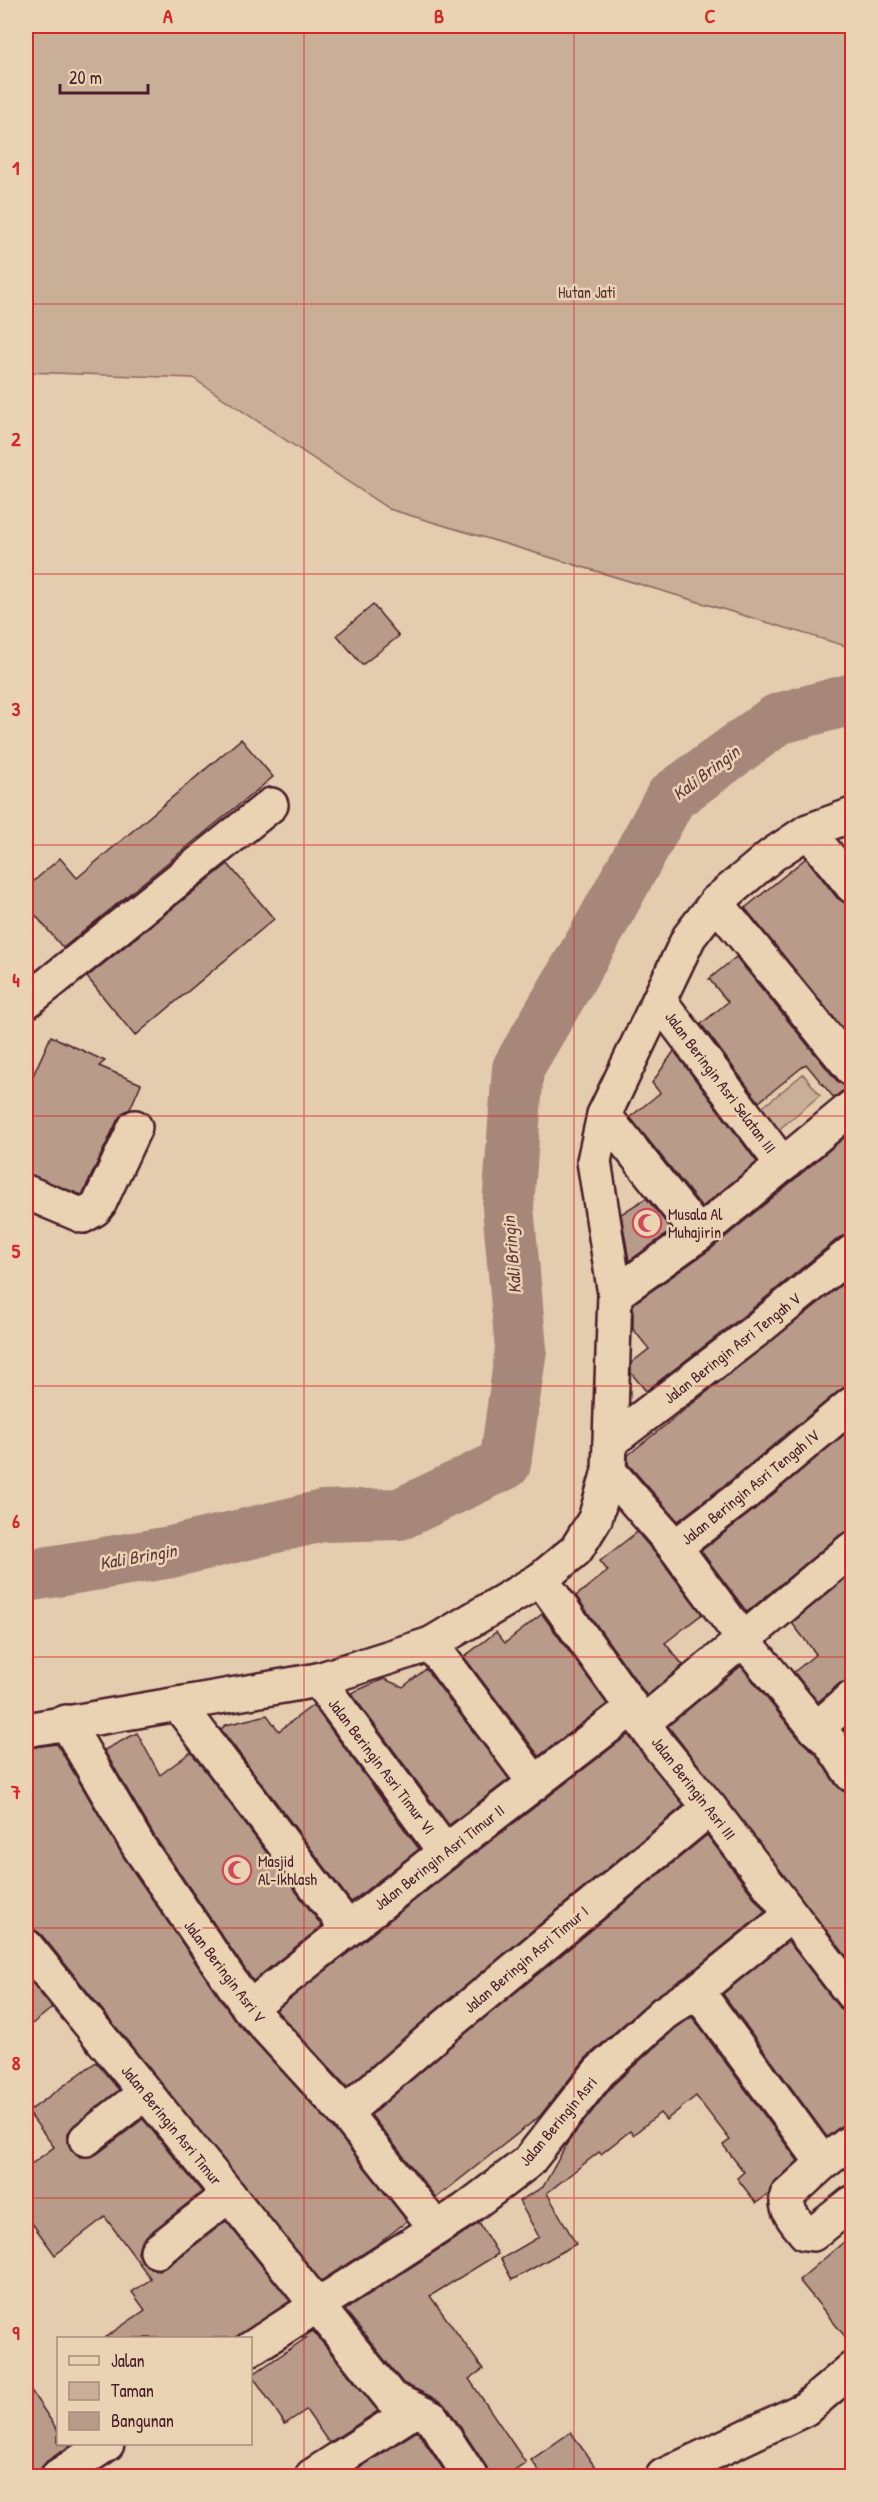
<svg xmlns="http://www.w3.org/2000/svg" width="878" height="2502" font-family="'Patrick Hand',sans-serif">
  <style>
    .green { fill: #caaf98; stroke: #8a6762; stroke-width: 1.5 }
    .lines { fill: none; stroke-linecap: round; stroke-linejoin: round }
    .river { stroke: #a78779; stroke-width: 52 }
    .building { fill: #b89b89; stroke: #4a1f2b; stroke-width: 1.5 }
    .minor-casing { stroke: #4a1f2b; stroke-width: 38 }
    .minor { stroke: #ead3b3; stroke-width: 33 }
    .grid { fill: none; stroke: #d62828; stroke-width: 1.5; stroke-opacity: 0.55 }
    .labels { text-anchor: middle; stroke-width: 5; stroke-linejoin: round; paint-order: stroke }
    .park-label { font-size: 16px; fill: #5d353b; stroke: #ead3b3 }
    .street-label { font-size: 16px; fill: #4a1f2b; stroke: #ead3b3 }
    .poi-label { font-size: 16px; fill: #4a1f2b; stroke: #ead3b3; text-anchor: start }
    .water-label { font-size: 18px; font-style: italic; fill: #61393e; stroke: #ead3b3 }
    .neatline { fill: none; stroke: #d62828; stroke-width: 2 }
    .grid-label { font-size: 20px; text-anchor: middle; font-weight: bold; fill: #d62828 }
  </style>
  <rect width="100%" height="100%" fill="#e4ccae"/>
  <filter id="ink" filterUnits="userSpaceOnUse"><feTurbulence type="fractalNoise" baseFrequency=".0167" numOctaves="2"/><feDisplacementMap in="SourceGraphic" scale="12" xChannelSelector="R" yChannelSelector="G"/><feConvolveMatrix kernelMatrix="1 2 1 2 8 2 1 2 1" color-interpolation-filters="sRGB"/></filter>
  <g filter="url(#ink)">
    <g class="green">
      <polygon points="26,26 852,26 852,646 849,647 389,509 193,378 26,372"/>
      <polygon points="803,1074 820,1095 776,1132 758,1111"/>
    </g>
    <g class="lines">
      <polyline class="river" points="26,1576 171,1552 322,1516 400,1514 505,1464 521,1349 508,1207 518,1068 595,936 671,797 778,719 852,699"/>
    </g>
    <g class="building">
      <polygon points="373,605 399,636 362,665 337,635"/>
      <polygon points="241,739 273,777 63,948 26,904 26,888 60,858 77,878"/>
      <polygon points="806,858 837,898 845,903 852,905 852,1040 745,908"/>
      <polygon points="228,864 274,919 135,1036 87,977"/>
      <polygon points="736,957 837,1081 852,1089 841,1092 834,1098 806,1064 759,1102 701,1024 728,1002 709,979"/>
      <polygon points="51,1036 105,1061 99,1066 141,1084 130,1109 124,1112 118,1119 82,1195 26,1174 26,1091"/>
      <polygon points="674,1051 757,1162 702,1207 630,1117 660,1093 652,1083"/>
      <polygon points="852,1131 852,1234 840,1237 742,1317 646,1391 631,1373 631,1363 649,1349 633,1329 633,1304 711,1249"/>
      <polygon points="646,1198 672,1230 629,1261 621,1214"/>
      <polygon points="852,1276 852,1386 840,1390 731,1480 678,1521 628,1464 628,1455"/>
      <polygon points="852,1428 852,1531 840,1535 747,1612 701,1551 754,1510"/>
      <polygon points="637,1532 660,1559 702,1614 665,1643 683,1665 647,1696 576,1596 608,1571 600,1561"/>
      <polygon points="852,1573 852,1680 840,1683 818,1702 794,1672 816,1654 792,1623"/>
      <polygon points="542,1614 607,1704 539,1756 464,1657 496,1632 505,1643"/>
      <polygon points="741,1666 801,1741 816,1754 836,1785 843,1791 852,1794 852,1964 668,1726"/>
      <polygon points="426,1669 509,1779 449,1825 351,1693 384,1679 403,1687"/>
      <polygon points="313,1705 419,1849 351,1902 221,1729 226,1725 267,1715 279,1731"/>
      <polygon points="852,1722 852,1742 844,1730"/>
      <polygon points="137,1733 160,1775 191,1752 322,1926 253,1981 155,1837 104,1750"/>
      <polygon points="628,1735 684,1805 435,2011 347,2087 276,2010 457,1867"/>
      <polygon points="57,1744 123,1856 234,2019 331,2125 407,2221 378,2244 321,2281 41,1934 33,1929 26,1928 26,1748"/>
      <polygon points="707,1835 765,1912 686,1976 652,1999 586,2058 540,2116 436,2198 371,2115 459,2039"/>
      <polygon points="788,1941 837,2005 844,2011 852,2012 852,2123 841,2126 827,2137 723,1994"/>
      <polygon points="26,1975 52,2008 26,2029"/>
      <polygon points="692,2017 798,2161 774,2183 769,2194 756,2203 737,2178 744,2172 723,2145 730,2140 696,2096 666,2120 660,2113 633,2135 630,2131 601,2154 599,2152 547,2193 576,2244 512,2280 501,2259 539,2237 519,2201 543,2187 568,2142 613,2085 676,2028"/>
      <polygon points="96,2062 119,2090 74,2125 68,2133 67,2141 72,2151 80,2157 89,2157 97,2154 143,2119 202,2192 145,2237 140,2243 138,2253 143,2263 151,2269 159,2270 168,2266 226,2221 290,2301 235,2338 104,2338 145,2310 132,2292 151,2279 105,2217 55,2255 26,2215 26,2168 54,2147 28,2112"/>
      <polygon points="479,2223 498,2254 430,2296 483,2369 469,2379 526,2463 507,2476 488,2476 486,2466 448,2408 440,2401 403,2383 345,2310"/>
      <polygon points="852,2235 852,2345 799,2280"/>
      <polygon points="313,2331 378,2411 329,2443 306,2410 285,2424 252,2375 306,2338 301,2338"/>
      <polygon points="26,2383 58,2431 58,2444 73,2444 47,2461 41,2468 39,2476 26,2476"/>
      <polygon points="417,2431 448,2476 352,2476 350,2474"/>
      <polygon points="571,2432 601,2476 543,2476 531,2460"/>
    </g>
    <g class="lines">
      <g class="minor-casing">
        <g id="minor">
          <polyline points="808,831 852,886"/>
          <polyline points="716,902 852,1069"/>
          <polyline points="659,1000 783,1165"/>
          <polyline points="26,1002 271,805"/>
          <polyline points="604,1115 699,1234"/>
          <polyline points="26,1192 83,1216 95,1209 99,1204 135,1127"/>
          <polyline points="615,1294 699,1234 852,1107"/>
          <polyline points="610,1442 754,1332 852,1252"/>
          <polyline points="609,1471 675,1547 743,1639 816,1729 830,1742 852,1775"/>
          <polyline points="675,1547 743,1495 852,1404"/>
          <polyline points="541,1579 660,1747 710,1808 852,1994"/>
          <polyline points="431,1644 535,1783"/>
          <polyline points="318,1680 445,1852"/>
          <polyline points="178,1704 348,1929"/>
          <polyline points="66,1722 139,1847 249,2008 345,2113 436,2228"/>
          <polyline points="644,1722 852,1549"/>
          <polyline points="816,1729 852,1698"/>
          <polyline points="26,1730 318,1680 431,1644 541,1579 576,1550 595,1519 609,1471 615,1294 594,1161 604,1115 689,937 716,902 772,855 808,831 852,815"/>
          <polyline points="26,1946 229,2195 391,2398 432,2418 470,2476"/>
          <path d="M 697,1991 L 823,2163 L 787,2196 C 785,2211 796,2222 805,2233 L 813,2234 L 852,2203"/>
          <polyline points="249,2008 445,1852 631,1709"/>
          <polyline points="345,2113 447,2025 710,1808"/>
          <polyline points="86,2139 145,2093"/>
          <polyline points="823,2163 852,2141"/>
          <polyline points="157,2251 229,2195"/>
          <polyline points="250,2349 465,2210 528,2162 599,2072 664,2013 697,1991 791,1915"/>
          <polyline points="58,2476 107,2444"/>
          <polyline points="312,2476 415,2410"/>
          <polyline points="663,2476 805,2409 852,2369"/>
        </g>
      </g>
      <use href="#minor" class="minor"/>
    </g>
  </g>
  <path class="grid" d="M 304,26 L 304,2476M 574,26 L 574,2476M 26,304 L 852,304M 26,574 L 852,574M 26,845 L 852,845M 26,1116 L 852,1116M 26,1386 L 852,1386M 26,1657 L 852,1657M 26,1928 L 852,1928M 26,2198 L 852,2198"/>
  <defs>
    <g id="mosque-ring" transform="scale(1.5)"><circle r="9.5" fill="#ead3b3" stroke="#d1495b" stroke-width="1.5"/><path d="M3.5-4.9A6 6 0 1 0 3.5 4.9A5 5 0 1 1 3.5-4.9Z" fill="#d1495b"/></g>
  </defs>
  <g fill-rule="evenodd">
    <use href="#mosque-ring" x="647" y="1223"/>
    <use href="#mosque-ring" x="237" y="1870"/>
  </g>
  <g class="labels">
    <g class="park-label">
      <text x="587" y="298">Hutan Jati</text>
    </g>
    <g class="street-label">
      <text transform="translate(721 1082) rotate(53)" y="6">Jalan Beringin Asri Selatan III</text>
      <text transform="translate(732 1348) rotate(-38)" y="6">Jalan Beringin Asri Tengah V</text>
      <text transform="translate(750 1487) rotate(-39)" y="6">Jalan Beringin Asri Tengah IV</text>
      <text transform="translate(382 1766) rotate(53)" y="6">Jalan Beringin Asri Timur VI</text>
      <text transform="translate(694 1788) rotate(52)" y="6">Jalan Beringin Asri III</text>
      <text transform="translate(439 1857) rotate(-38)" y="6">Jalan Beringin Asri Timur II</text>
      <text transform="translate(526 1959) rotate(-40)" y="6">Jalan Beringin Asri Timur I</text>
      <text transform="translate(225 1971) rotate(53)" y="6">Jalan Beringin Asri V</text>
      <text transform="translate(558 2121) rotate(-50)" y="6">Jalan Beringin Asri</text>
      <text transform="translate(172 2125) rotate(51)" y="6">Jalan Beringin Asri Timur</text>
    </g>
    <g class="poi-label">
      <text x="668" y="1220">Musala Al<tspan x="668" dy="18">Muhajirin</tspan></text>
      <text x="258" y="1867">Masjid<tspan x="258" dy="18">Al-Ikhlash</tspan></text>
    </g>
    <g class="water-label">
      <text transform="translate(706 773) rotate(-37)" y="6">Kali Bringin</text>
      <text transform="translate(512 1255) rotate(-95)" y="6">Kali Bringin</text>
      <text transform="translate(138 1557) rotate(-10)" y="6">Kali Bringin</text>
    </g>
  </g>
  <rect width="878" height="2502" fill="none" stroke="#ead3b3" stroke-width="66"/>
  <rect x="57" y="2337" width="195" height="108" fill="#ead3b3" stroke="#aa8b7d" stroke-width="1.5"/>
  <rect x="69" y="2356" width="30" height="9" fill="#ead3b3" stroke="#aa8b7d" stroke-width="1.5"/>
  <text x="111" y="2367" font-size="18" fill="#4a1f2b">Jalan</text>
  <rect x="69" y="2382" width="30" height="18" fill="#caaf98" stroke="#aa8b7d" stroke-width="1.5"/>
  <text x="111" y="2397" font-size="18" fill="#4a1f2b">Taman</text>
  <rect x="69" y="2412" width="30" height="18" fill="#b89b89" stroke="#aa8b7d" stroke-width="1.5"/>
  <text x="111" y="2427" font-size="18" fill="#4a1f2b">Bangunan</text>
  <path d="M60 84v9h88v-9" fill="none" stroke="#4a1f2b" stroke-width="3"/>
  <text x="69" y="84" font-size="18" fill="#4a1f2b" stroke="#ead3b3" stroke-width="4.5" paint-order="stroke">20 m</text>
  <rect x="33" y="33" width="812" height="2436" class="neatline"/>
  <g class="grid-label">
    <text x="168" y="23">A</text>
    <text x="439" y="23">B</text>
    <text x="710" y="23">C</text>
    <text x="16" y="175">1</text>
    <text x="16" y="446">2</text>
    <text x="16" y="716">3</text>
    <text x="16" y="987">4</text>
    <text x="16" y="1258">5</text>
    <text x="16" y="1528">6</text>
    <text x="16" y="1799">7</text>
    <text x="16" y="2070">8</text>
    <text x="16" y="2340">9</text>
  </g>
</svg>
